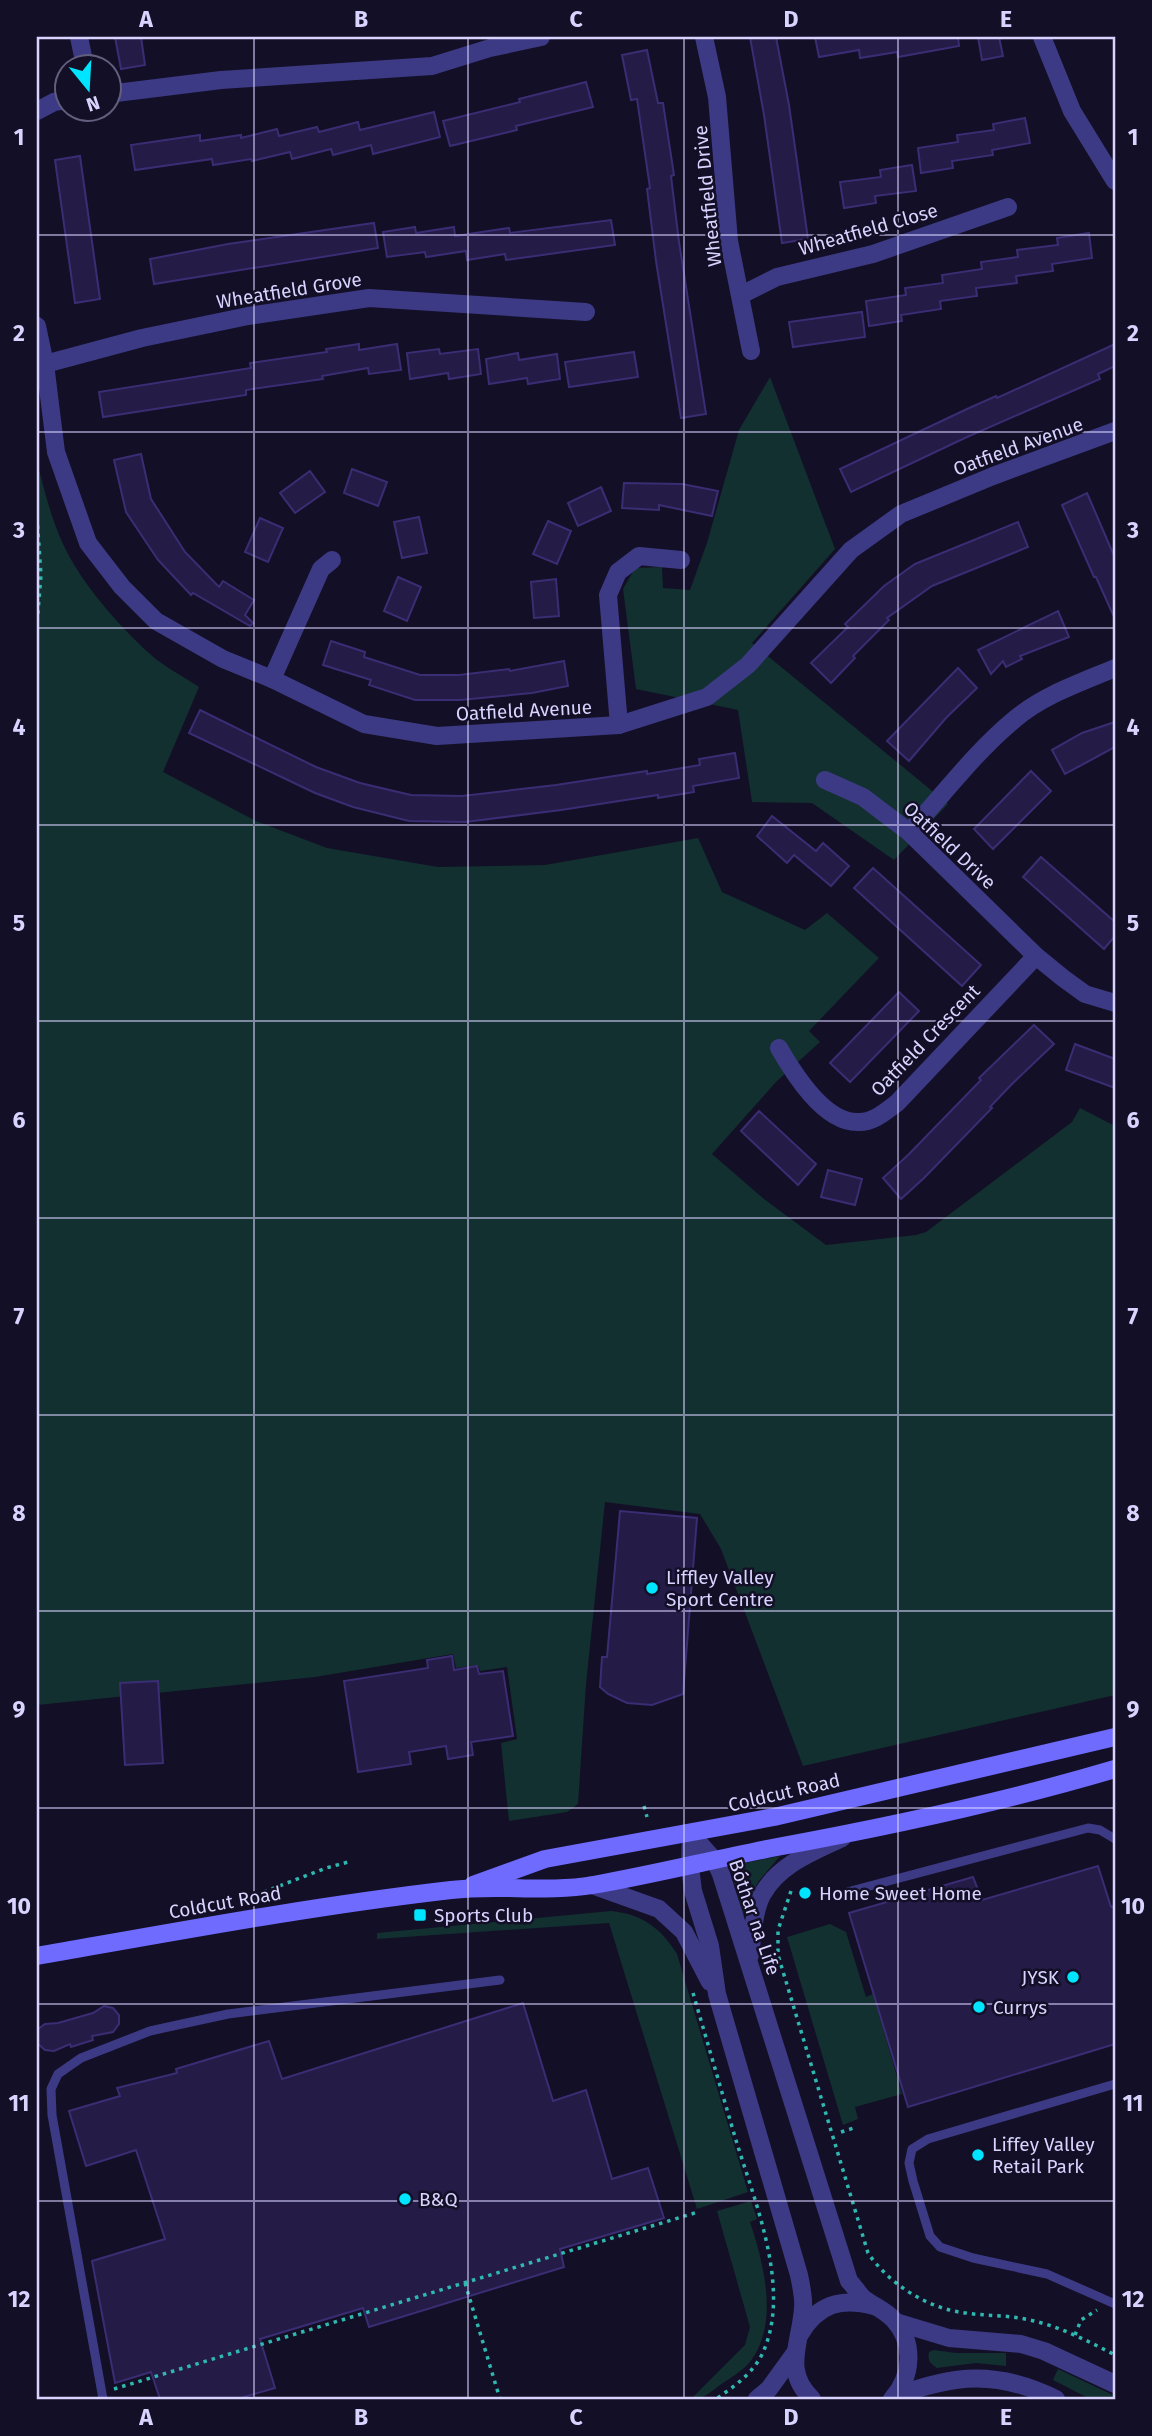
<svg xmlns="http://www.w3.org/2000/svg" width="1152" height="2436" font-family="'Fira Sans',sans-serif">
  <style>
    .green { fill: #12302f }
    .building { fill: #241b47; stroke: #3b2d73; stroke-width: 2 }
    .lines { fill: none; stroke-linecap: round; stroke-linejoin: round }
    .path { stroke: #2fb8b0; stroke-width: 3.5; stroke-dasharray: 3.5 5; stroke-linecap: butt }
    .service { stroke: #3d3a85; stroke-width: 9 }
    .minor { stroke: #3d3a85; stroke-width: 18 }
    .tertiary { stroke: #3d3a85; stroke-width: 18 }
    .secondary { stroke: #6f6bff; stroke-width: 18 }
    .grid { fill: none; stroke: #d9d4ff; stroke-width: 2; stroke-opacity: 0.55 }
    .poi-dot { fill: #00e5ff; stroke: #130f26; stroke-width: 2.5 }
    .labels { text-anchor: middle; stroke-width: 5; stroke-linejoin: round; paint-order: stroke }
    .street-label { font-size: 19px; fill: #d9d4ff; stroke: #130f26 }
    .poi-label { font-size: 19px; fill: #d9d4ff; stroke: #130f26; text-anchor: start }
    .neatline { fill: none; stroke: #d9d4ff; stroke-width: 2.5 }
    .grid-label { font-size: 23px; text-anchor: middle; font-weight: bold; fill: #d9d4ff }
  </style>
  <rect width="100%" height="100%" fill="#130f26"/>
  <g class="green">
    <polygon points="770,377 835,549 752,643 948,804 894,860 812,803 752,802 738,710 636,689 623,589 635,568 662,567 663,588 690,590 707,543 739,430"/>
    <path d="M 37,462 C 44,489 51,518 63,544 C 81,583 118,625 150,654 C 164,667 183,676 199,687 L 163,772 L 256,821 L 327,848 L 438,867 L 545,865 L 698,838 L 722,892 L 805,930 L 827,913 L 879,958 L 809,1031 L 820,1042 L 776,1082 L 712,1154 L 764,1199 L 826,1245 L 916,1235 L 926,1232 L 1072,1122 L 1080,1108 L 1115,1126 L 1115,1695 L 803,1766 L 721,1549 L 700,1514 L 605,1502 L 586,1684 L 578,1804 L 567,1812 L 509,1821 L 501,1743 L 517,1739 L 507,1667 L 480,1671 L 478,1665 L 456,1668 L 453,1654 L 315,1677 L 37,1705 Z"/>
    <polygon points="780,1856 758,1882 743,1916 730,1866"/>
    <path d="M 611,1911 C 642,1914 661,1928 677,1954 L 748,2192 L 697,2209 L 609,1923 L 377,1939 L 377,1933 Z"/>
    <polygon points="830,1924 846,1932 866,1997 873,1994 902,2094 855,2107 858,2119 843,2125 787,1937"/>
    <path d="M 751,2201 L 757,2219 L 750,2222 C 764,2264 780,2325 749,2363 C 742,2371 732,2377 723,2383 C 711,2391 706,2399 691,2399 L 745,2345 L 750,2327 L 717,2211 Z"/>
    <path d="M 934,2350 L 956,2353 L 1006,2353 L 1006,2366 L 976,2363 L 937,2368 C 931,2364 927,2361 929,2352 Z"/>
    <polygon points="1058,2369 1115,2396 1115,2399 1090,2399 1053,2380"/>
  </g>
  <g class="building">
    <polygon points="115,37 141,37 145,65 121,69"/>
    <polygon points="750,37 776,37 789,105 808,239 782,243 764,115"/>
    <polygon points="815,37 958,37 959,46 898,57 897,52 860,58 859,50 819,57"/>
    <polygon points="978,37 999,37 1003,56 982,60"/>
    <polygon points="647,50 658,103 663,103 674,175 671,176 679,242 706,414 681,418 656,261 647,189 650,188 637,99 631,100 622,55"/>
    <polygon points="586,82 593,107 516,126 517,130 450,146 443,121 520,102 519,99"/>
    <polygon points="434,112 440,137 373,154 371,145 333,155 331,149 292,159 290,152 252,161 251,159 213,165 212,159 135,170 131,145 200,135 200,141 241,135 241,138 277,129 279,136 317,127 319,132 358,122 360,130"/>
    <polygon points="1025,118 1030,143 992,150 993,155 952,161 953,168 921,173 918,148 958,142 957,135 994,130 993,124"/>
    <polygon points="80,156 100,299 75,303 55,160"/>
    <polygon points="912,165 916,191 875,196 876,203 844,208 840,182 881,177 880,170"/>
    <polygon points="611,220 615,245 506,260 505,254 467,260 466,251 426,257 425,252 387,257 383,232 415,227 416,233 454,227 455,236 509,228 510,233"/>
    <polygon points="374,223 378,248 154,284 150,259 228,244"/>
    <polygon points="1089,233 1092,258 1052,264 1053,271 1016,276 1017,283 976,288 977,296 940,301 941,309 901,315 902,321 869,326 866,301 906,295 905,288 943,283 942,275 982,269 981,262 1018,257 1017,250 1058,245 1057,238"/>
    <polygon points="862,312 865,337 793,347 789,322"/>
    <polygon points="359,344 359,350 397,344 401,370 369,374 368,368 322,376 323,379 246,390 246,395 103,417 99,392 251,368 250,363 327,352 326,349"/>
    <polygon points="1115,344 1115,366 1098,374 1100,379 967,437 851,492 840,469 967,409 996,396 997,398"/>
    <polygon points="439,349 440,354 478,349 481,374 449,379 448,373 410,379 407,353"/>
    <polygon points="634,352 638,377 569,387 565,362"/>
    <polygon points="518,353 519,360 557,354 560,379 528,384 527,378 489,384 486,359"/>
    <polygon points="141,454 151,499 185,552 219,587 223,581 254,600 245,615 253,623 250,626 193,593 191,595 158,560 126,512 114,460"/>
    <polygon points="352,469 387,482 378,506 344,493"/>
    <polygon points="310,471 325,492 295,513 280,493"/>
    <polygon points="624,483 682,484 718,491 712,516 659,505 659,510 622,508"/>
    <polygon points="601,487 611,511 578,526 568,503"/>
    <polygon points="1087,493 1115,558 1115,619 1096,577 1094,577 1062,505"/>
    <polygon points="419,517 427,553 402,558 394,522"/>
    <polygon points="260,518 283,528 268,562 245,552"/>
    <polygon points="548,521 571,531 557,564 533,554"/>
    <polygon points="1018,522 1028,547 932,586 887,618 889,620 853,656 855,658 831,683 811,663 848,627 845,624 884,586 915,564"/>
    <polygon points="398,577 421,587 407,621 384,611"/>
    <polygon points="556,579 559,616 534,618 531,582"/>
    <polygon points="1058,611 1069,637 1020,656 1022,659 1006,667 1003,661 991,674 978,650"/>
    <polygon points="331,641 365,652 364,657 420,675 459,675 509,669 510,671 564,661 568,686 532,693 460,700 415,700 369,685 371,680 323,665"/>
    <polygon points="958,668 977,688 946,718 909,761 887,741"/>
    <polygon points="200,710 316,767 360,783 411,795 462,796 556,785 647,771 647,774 700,765 699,759 735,753 739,778 693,786 694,792 658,798 658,795 561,810 465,822 409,821 353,807 315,793 189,733"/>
    <polygon points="1115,722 1115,747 1065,774 1052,750 1082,733"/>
    <polygon points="1031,771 1051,791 993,849 974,829"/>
    <polygon points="772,816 816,851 823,843 849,866 831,886 794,855 787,863 757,836"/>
    <polygon points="1041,857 1115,922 1115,936 1104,949 1023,877"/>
    <polygon points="873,868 981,965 962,986 854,888"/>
    <polygon points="899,992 919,1011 850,1082 830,1063"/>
    <polygon points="1034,1025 1054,1044 1011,1085 990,1107 992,1108 924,1178 901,1199 883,1178 909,1154 981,1080 979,1078"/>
    <polygon points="1075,1044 1115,1059 1115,1088 1066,1070"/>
    <polygon points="759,1111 816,1164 798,1185 741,1131"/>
    <polygon points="828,1170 862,1179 855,1205 821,1197"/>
    <polygon points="620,1511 697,1518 683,1694 652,1705 627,1703 608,1694 600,1687 602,1657 607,1657"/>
    <polygon points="452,1656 454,1670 477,1666 479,1674 503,1671 513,1736 471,1742 473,1755 448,1759 446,1746 409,1752 411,1764 358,1772 344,1681 428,1668 427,1660"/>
    <polygon points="158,1681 163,1763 125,1765 120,1683"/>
    <polygon points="1098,1866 1111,1907 1115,1906 1115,2044 908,2107 849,1913 973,1877 982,1900"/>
    <polygon points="523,2003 553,2101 586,2090 612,2179 648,2168 664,2218 560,2249 564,2267 369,2327 363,2308 260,2339 275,2388 237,2399 160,2399 151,2372 115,2383 92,2261 165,2239 136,2150 86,2166 69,2111 120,2096 117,2088 177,2073 176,2069 269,2041 282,2079"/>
    <polygon points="104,2006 113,2008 119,2015 119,2024 113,2032 92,2036 93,2040 71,2047 70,2044 54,2051 45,2050 37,2043 38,2029 45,2024 58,2023 93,2013"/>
  </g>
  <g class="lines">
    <g class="path">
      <polyline points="37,517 41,575 37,624"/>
      <polyline points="644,1806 647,1817"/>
      <path d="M 791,1891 L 778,1930 L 778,1955 L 868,2253 C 889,2284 928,2309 966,2313 C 986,2316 1006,2315 1025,2319 C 1057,2325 1086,2340 1115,2355"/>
      <polyline points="248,1898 326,1868 352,1861"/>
      <path d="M 693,1993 C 707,2041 721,2089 735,2137 C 754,2200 791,2286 764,2350 C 755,2372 735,2386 716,2399"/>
      <polyline points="841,2132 857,2127"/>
      <polyline points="465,2283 500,2399"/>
      <polyline points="1075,2335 1081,2320 1097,2310"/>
      <polyline points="114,2389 698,2212"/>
    </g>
    <g class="service">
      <polyline points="847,1892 1088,1828 1100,1830 1115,1839"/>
      <polyline points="1115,2084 928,2139 912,2149 909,2163 913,2181 930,2236 940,2247 973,2258 1047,2274 1115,2304"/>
      <polyline points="103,2399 52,2115 51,2089 58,2074 81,2058 150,2031 228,2014 500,1980"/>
    </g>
    <g class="minor">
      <polyline points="79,37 85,66"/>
      <polyline points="704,37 717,97 729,241 751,351"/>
      <polyline points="108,94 221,80 432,66 490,48 541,37"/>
      <polyline points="37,111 54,102 66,100"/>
      <polyline points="741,295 777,277 873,254 1008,207"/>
      <polyline points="37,326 45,364 56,452 88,543 122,587 156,621 223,659 272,679 364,724 437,736 619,725 707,697 748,665 851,550 901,514 993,476 1115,431"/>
      <polyline points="45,364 142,338 248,316 369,298 586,312"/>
      <polyline points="272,679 321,569 332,560"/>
      <polyline points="619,725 608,595 618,572 639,556 681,560"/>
      <polyline points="825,780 863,797 909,832 1036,956 1063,978 1085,994 1115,1003"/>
      <path d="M 909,832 C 944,794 975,752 1015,719 C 1043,695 1082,682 1115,668"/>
      <path d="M 779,1048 C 794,1074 824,1122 857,1122 C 873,1123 885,1112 897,1103 L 1036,956"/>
      <polyline points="757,2399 769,2389 795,2353"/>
    </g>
    <g class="tertiary">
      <polyline points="1042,37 1072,111 1115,181"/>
      <path d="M 691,1834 L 715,1861 L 721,1874 L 849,2281 C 854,2286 858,2293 863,2298 C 873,2306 885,2310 894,2320 C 915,2343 912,2377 892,2399"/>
      <path d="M 691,1834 L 690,1867 L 693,1891 L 710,1946 L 717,1994 L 799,2275 C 801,2285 804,2298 803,2308 C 801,2343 782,2370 812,2399"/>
      <polyline points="592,1885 659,1909 684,1932 710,1982"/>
      <path d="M 750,1955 C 753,1936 753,1912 762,1895 C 778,1865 812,1852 842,1838"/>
      <polyline points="896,2322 949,2338 1021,2344 1044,2351 1115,2384"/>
      <path d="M 800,2334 C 818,2304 841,2297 874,2306"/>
      <path d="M 894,2397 C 954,2374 997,2370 1056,2399"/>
    </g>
    <g class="secondary">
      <polyline points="473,1885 545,1859 774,1817 1115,1737"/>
      <path d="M 37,1956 C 174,1932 312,1906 451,1890 C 498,1884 546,1893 593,1885 C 655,1874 715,1859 777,1847 C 891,1826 1004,1802 1115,1769"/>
    </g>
  </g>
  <path class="grid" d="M 254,37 L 254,2399M 468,37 L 468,2399M 684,37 L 684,2399M 898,37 L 898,2399M 37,235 L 1115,235M 37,432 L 1115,432M 37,628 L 1115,628M 37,825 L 1115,825M 37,1021 L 1115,1021M 37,1218 L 1115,1218M 37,1415 L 1115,1415M 37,1611 L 1115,1611M 37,1808 L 1115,1808M 37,2004 L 1115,2004M 37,2201 L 1115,2201"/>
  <g class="poi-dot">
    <circle cx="652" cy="1588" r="7"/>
    <circle cx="805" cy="1893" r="7"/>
    <rect x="413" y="1908" width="14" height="14" rx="3.5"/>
    <circle cx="1073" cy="1977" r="7"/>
    <circle cx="979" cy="2007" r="7"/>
    <circle cx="978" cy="2155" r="7"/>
    <circle cx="405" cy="2199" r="7"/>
  </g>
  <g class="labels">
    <g class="street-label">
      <text transform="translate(707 196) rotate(-96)" y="7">Wheatfield Drive</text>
      <text transform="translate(868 229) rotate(-16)" y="7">Wheatfield Close</text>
      <text transform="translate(289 290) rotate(-9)" y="7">Wheatfield Grove</text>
      <text transform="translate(1018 446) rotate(-20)" y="7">Oatfield Avenue</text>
      <text transform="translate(524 710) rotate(-3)" y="7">Oatfield Avenue</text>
      <text transform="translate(950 845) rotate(43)" y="7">Oatfield Drive</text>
      <text transform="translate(925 1040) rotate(-46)" y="7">Oatfield Crescent</text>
      <text transform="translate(784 1792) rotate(-13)" y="7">Coldcut Road</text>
      <text transform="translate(225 1902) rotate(-10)" y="7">Coldcut Road</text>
      <text transform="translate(755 1917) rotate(71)" y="7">Bóthar na Life</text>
    </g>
    <g class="poi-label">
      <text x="666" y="1584">Liffley Valley<tspan x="666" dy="22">Sport Centre</tspan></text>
      <text x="819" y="1900">Home Sweet Home</text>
      <text x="434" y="1922">Sports Club</text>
      <text x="1059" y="1984" text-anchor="end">JYSK</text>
      <text x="993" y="2014">Currys</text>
      <text x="992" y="2151">Liffey Valley<tspan x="992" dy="22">Retail Park</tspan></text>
      <text x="419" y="2206">B&amp;Q</text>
    </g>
  </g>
  <rect width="1152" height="2436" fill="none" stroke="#130f26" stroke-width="77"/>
  <g transform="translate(88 88) rotate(162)"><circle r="33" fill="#130f26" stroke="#625e7d" stroke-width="2"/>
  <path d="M0-5L12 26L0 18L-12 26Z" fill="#00e5ff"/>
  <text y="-10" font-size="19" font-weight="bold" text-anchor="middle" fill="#d9d4ff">N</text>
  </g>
  <rect x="38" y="38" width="1076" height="2360" class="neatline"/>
  <g class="grid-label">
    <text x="146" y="27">A</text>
    <text x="361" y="27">B</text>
    <text x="576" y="27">C</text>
    <text x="791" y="27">D</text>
    <text x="1006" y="27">E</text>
    <text x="19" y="145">1</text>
    <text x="1133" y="145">1</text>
    <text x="19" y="341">2</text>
    <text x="1133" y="341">2</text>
    <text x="19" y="538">3</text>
    <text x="1133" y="538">3</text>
    <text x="19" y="735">4</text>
    <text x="1133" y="735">4</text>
    <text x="19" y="931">5</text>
    <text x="1133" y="931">5</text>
    <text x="19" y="1128">6</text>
    <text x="1133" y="1128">6</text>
    <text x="19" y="1324">7</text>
    <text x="1133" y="1324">7</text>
    <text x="19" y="1521">8</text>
    <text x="1133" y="1521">8</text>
    <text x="19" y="1717">9</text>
    <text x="1133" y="1717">9</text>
    <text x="19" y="1914">10</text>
    <text x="1133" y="1914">10</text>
    <text x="19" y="2111">11</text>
    <text x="1133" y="2111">11</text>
    <text x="19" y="2307">12</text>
    <text x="1133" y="2307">12</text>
    <text x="146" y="2425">A</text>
    <text x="361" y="2425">B</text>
    <text x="576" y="2425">C</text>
    <text x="791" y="2425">D</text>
    <text x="1006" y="2425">E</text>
  </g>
</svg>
